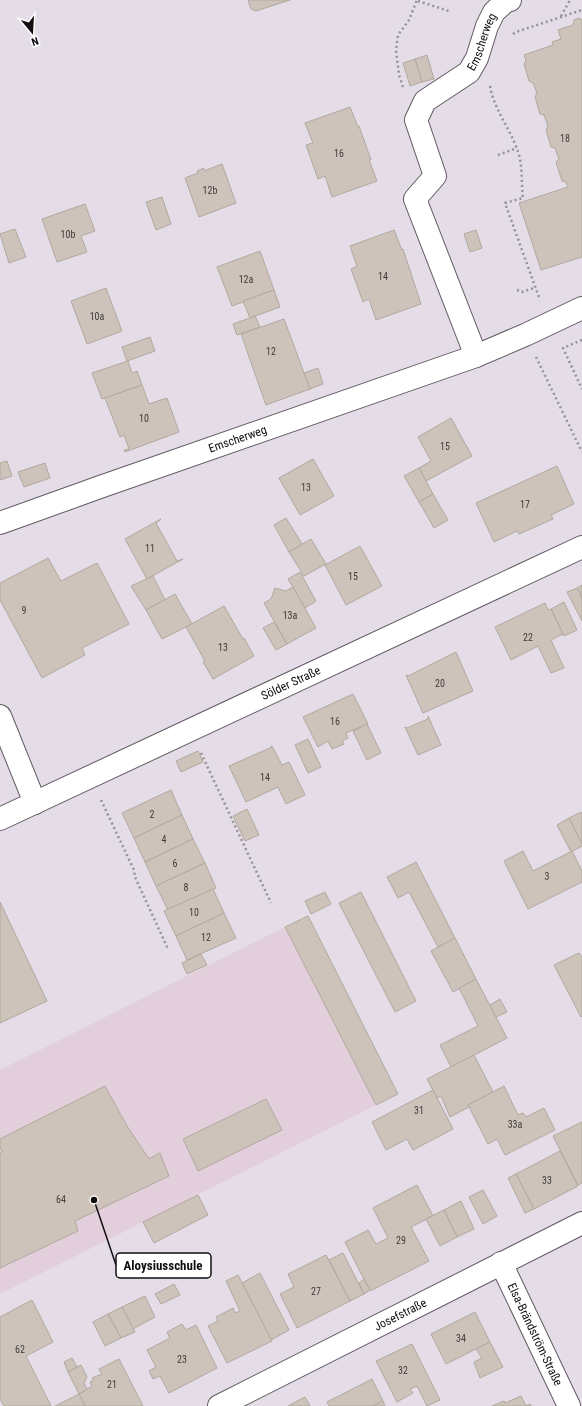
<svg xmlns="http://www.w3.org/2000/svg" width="582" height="1406" font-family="'Roboto Condensed',sans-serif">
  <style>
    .education { fill: #e3cedc }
    .building { fill: #cdc3ba; stroke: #b1a89f }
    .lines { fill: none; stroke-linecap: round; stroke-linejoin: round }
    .minor-casing { stroke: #615a62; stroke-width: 24 }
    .path { stroke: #969097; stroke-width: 2.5; stroke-dasharray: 2 3; stroke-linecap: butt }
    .minor { stroke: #fff; stroke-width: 22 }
    .labels { text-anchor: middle; stroke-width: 3; stroke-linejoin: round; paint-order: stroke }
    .number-label { font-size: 10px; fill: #403b3c }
    .street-label { font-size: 12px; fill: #110e12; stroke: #fff }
    .leader { fill: none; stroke: #110e12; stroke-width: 1.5 }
    .callout-dot { fill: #110e12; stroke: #fff; stroke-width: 1.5 }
    .callout { fill: #fff; stroke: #110e12; stroke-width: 1.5 }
    .callout-label { font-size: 13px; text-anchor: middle; font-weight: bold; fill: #110e12 }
  </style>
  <rect width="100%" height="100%" fill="#e4dce6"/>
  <polygon class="education" points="285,927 376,1105 0,1294 0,1070"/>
  <g class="building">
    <polygon points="248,0 290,0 256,11 251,9"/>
    <polygon points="579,18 582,20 582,257 541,270 519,203 568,187 566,182 562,181 556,162 559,159 555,148 551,147 546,130 548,126 544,115 540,114 535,97 537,93 533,83 529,81 524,64 526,61 524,55 553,45 552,42 561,39 558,30 573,25 574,20"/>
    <polygon points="427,55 434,79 422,82 415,59"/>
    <polygon points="415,59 422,82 410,86 403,63"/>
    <polygon points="350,107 358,127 359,126 371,160 369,160 377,181 332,197 325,176 318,179 306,145 313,143 305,123"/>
    <polygon points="222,164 236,203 199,217 185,178 198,173 197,171 204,168 204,171"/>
    <polygon points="162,197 171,224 156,230 146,202"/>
    <polygon points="85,204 95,231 81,236 87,252 57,262 42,219"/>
    <polygon points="15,229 26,257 9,263 0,234"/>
    <polygon points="394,230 402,250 403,249 421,304 376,320 369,299 363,302 351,269 357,266 350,246"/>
    <polygon points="476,230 482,248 470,252 464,234"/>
    <polygon points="260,251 274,290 232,306 217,267"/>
    <polygon points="106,288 122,331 87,344 71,301"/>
    <polygon points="274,290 280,307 250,318 243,301"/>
    <polygon points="255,316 260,327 237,335 233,324"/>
    <polygon points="284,319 310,389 266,405 241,334"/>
    <polygon points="150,337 155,351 127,361 122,347"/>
    <polygon points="128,361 132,373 137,371 142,385 102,399 92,373"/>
    <polygon points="318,368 323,384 310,389 304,373"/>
    <polygon points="142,385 149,404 167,398 179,432 125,452 124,450 129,449 124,435 120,437 105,398"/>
    <polygon points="451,418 472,456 426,481 419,468 431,461 418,437"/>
    <polygon points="313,459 334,496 300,515 279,478"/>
    <polygon points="7,461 12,476 0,480 0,463"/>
    <polygon points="45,463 50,478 24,487 18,472"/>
    <polygon points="557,466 574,504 551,515 553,519 519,534 517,531 494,542 476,503"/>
    <polygon points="419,468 433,494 419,502 404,476"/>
    <polygon points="433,494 448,520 434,528 419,502"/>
    <polygon points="286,518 302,544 289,552 274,525"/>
    <polygon points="161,519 156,523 177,561 183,559 147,579 125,539"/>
    <polygon points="311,539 326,564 304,576 289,552"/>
    <polygon points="360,546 382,586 346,605 325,565"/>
    <polygon points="48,558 61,581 97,563 129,624 82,648 85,655 42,678 0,600 0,583"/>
    <polygon points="300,572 316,601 305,608 288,579"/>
    <polygon points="153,576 165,600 146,610 131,586"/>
    <polygon points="582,585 582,598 577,588"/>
    <polygon points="293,587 316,628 287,644 264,603 271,599 275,588 286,591"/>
    <polygon points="577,588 582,598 582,621 567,592"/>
    <polygon points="175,594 192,624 162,639 146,610"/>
    <polygon points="564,602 577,630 564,636 551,609"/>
    <polygon points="545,603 548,610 551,609 563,634 551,640 564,668 551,673 538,646 511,660 495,627"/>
    <polygon points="224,606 243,639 244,638 254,656 213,679 203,662 205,661 186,627"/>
    <polygon points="274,622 287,644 276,650 263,628"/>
    <polygon points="456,652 473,691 423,713 406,675 408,676"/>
    <polygon points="353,694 368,724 346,733 348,738 342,741 344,744 332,749 328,741 318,747 303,717"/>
    <polygon points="428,716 441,745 418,755 405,727 407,728 428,719"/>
    <polygon points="367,724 381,753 367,760 353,731"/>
    <polygon points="308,739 321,767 308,773 295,745"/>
    <polygon points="271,746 272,746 282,765 289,762 305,795 286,804 278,787 246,802 229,766 272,747"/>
    <polygon points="198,751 203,762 181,772 176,761"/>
    <polygon points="171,790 182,815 134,838 122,813"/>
    <polygon points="247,809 259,835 245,841 233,816"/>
    <polygon points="581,812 582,814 582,844 569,818"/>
    <polygon points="182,815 193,839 145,862 134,838"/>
    <polygon points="569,818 582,844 582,846 571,852 557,825"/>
    <polygon points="193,839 205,863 156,886 145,862"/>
    <polygon points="523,851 533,871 572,851 582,871 582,882 528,909 504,861"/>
    <polygon points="416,862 455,938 438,947 409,892 398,898 387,877"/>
    <polygon points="205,863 216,888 168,910 156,886"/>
    <polygon points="213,889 224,913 176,936 164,911"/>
    <polygon points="325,892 331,904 311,914 305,901"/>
    <polygon points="361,892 416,1001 395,1012 339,903"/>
    <polygon points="0,902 47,1001 0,1023"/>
    <polygon points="224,913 236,938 187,960 176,936"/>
    <polygon points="308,916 398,1094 376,1105 285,927"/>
    <polygon points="455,938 476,979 453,992 431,951"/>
    <polygon points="579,953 582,957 582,1016 581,1017 554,965"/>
    <polygon points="201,954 207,965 187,974 182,963"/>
    <polygon points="476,979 507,1038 451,1067 440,1045 478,1026 459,988"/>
    <polygon points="500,999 507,1012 496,1017 490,1005"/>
    <polygon points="474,1055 493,1092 468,1105 469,1107 450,1117 441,1096 437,1098 427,1079"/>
    <polygon points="105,1086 127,1126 149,1159 160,1153 169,1176 75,1221 78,1231 0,1268 0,1153 2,1152 0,1146 0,1139"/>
    <polygon points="504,1086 518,1115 523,1113 526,1117 544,1108 555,1130 505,1155 497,1139 488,1144 468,1105"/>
    <polygon points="433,1090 453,1129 413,1150 407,1139 386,1150 372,1122"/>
    <polygon points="266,1099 282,1130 198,1171 183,1139"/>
    <polygon points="582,1122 582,1183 578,1185 553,1136"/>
    <polygon points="560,1151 578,1186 534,1209 516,1174"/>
    <polygon points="516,1174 534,1209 525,1213 508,1178"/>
    <polygon points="417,1185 433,1216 411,1227 429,1261 370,1291 345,1242 368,1230 376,1244 388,1238 373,1208"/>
    <polygon points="483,1190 497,1216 483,1224 469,1197"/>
    <polygon points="198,1195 208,1215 154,1243 143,1222"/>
    <polygon points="461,1201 474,1229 457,1237 444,1210"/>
    <polygon points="444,1210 457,1237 440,1246 426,1219"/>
    <polygon points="343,1253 364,1294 350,1301 329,1260"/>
    <polygon points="326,1255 350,1301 297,1328 280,1294 294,1287 288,1274"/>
    <polygon points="260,1273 289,1330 271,1340 242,1283"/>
    <polygon points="238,1275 272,1341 227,1363 208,1326 218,1321 216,1317 233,1308 235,1313 240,1311 226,1281"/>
    <polygon points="364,1279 370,1290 364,1294 359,1283"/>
    <polygon points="174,1284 180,1295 161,1304 155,1294"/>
    <polygon points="145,1296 155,1317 133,1329 122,1307"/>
    <polygon points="32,1300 53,1342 26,1356 51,1406 4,1406 0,1399 0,1317"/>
    <polygon points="122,1307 135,1332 121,1338 108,1314"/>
    <polygon points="475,1312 490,1342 446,1364 431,1334"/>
    <polygon points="108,1314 121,1338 105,1346 93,1322"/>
    <polygon points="182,1324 186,1330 196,1325 217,1368 169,1393 160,1376 153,1379 149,1371 156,1367 147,1350 170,1338 167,1332"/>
    <polygon points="490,1342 503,1367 480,1378 474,1362 482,1358 476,1349"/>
    <polygon points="412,1344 440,1400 427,1406 417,1386 410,1389 413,1393 397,1402 376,1361"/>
    <polygon points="72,1358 77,1367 68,1372 64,1362"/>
    <polygon points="119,1359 143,1406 85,1406 79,1394 92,1386 90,1382 93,1381 92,1378 102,1374 99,1369"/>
    <polygon points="81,1365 87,1377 84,1383 87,1389 79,1394 68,1372"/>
    <polygon points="372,1379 383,1401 373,1406 329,1406 327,1402"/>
    <polygon points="79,1394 85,1406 55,1406"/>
    <polygon points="521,1396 526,1406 530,1404 531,1406 492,1406 504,1401 505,1403"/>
    <polygon points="305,1397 310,1406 288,1406"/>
    <polygon points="383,1401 385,1406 373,1406"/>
  </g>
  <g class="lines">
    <g class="minor-casing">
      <g id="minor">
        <polyline points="476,356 525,335 582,308"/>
        <path id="s1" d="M 0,523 L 100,487 L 476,356 L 415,199 L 435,176 L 416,120 L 425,101 L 469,72 L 477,58 L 487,26 L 494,12 L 506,1 L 510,0"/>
        <polyline points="0,716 35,803"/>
        <path id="s2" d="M 0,819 L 582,547"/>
        <path id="s3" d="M 501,1263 L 569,1406"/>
        <path id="s4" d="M 219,1406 L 582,1223"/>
      </g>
    </g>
    <g class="path">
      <polyline points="418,1 449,11"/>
      <polyline points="561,16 570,0"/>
      <polyline points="513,34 516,32 582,10"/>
      <path d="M 490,86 C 494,109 509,127 517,149 C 523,163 521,182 523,198 L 505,203 L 540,300"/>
      <polyline points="403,87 399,75 396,50 398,35 409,20 417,0"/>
      <polyline points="498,155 517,148"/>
      <polyline points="517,290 522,292 534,288"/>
      <polyline points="582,340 563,348 582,389"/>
      <polyline points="536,357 582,452"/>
      <polyline points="201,753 271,903"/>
      <polyline points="101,800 134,870 135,877 168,949"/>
    </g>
    <use href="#minor" class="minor"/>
  </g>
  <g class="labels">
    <g class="number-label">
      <text x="565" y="142">18</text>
      <text x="339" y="157">16</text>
      <text x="210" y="194">12b</text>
      <text x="68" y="238">10b</text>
      <text x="383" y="280">14</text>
      <text x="246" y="283">12a</text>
      <text x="97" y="320">10a</text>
      <text x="271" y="355">12</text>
      <text x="144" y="422">10</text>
      <text x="445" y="450">15</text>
      <text x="306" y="491">13</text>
      <text x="525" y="508">17</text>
      <text x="150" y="552">11</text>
      <text x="353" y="580">15</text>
      <text x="24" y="614">9</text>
      <text x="290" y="619">13a</text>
      <text x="528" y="641">22</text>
      <text x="223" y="651">13</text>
      <text x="440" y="687">20</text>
      <text x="335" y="725">16</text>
      <text x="265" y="781">14</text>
      <text x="152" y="818">2</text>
      <text x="164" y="843">4</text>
      <text x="175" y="867">6</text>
      <text x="547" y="880">3</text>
      <text x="186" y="891">8</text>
      <text x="194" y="916">10</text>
      <text x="206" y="941">12</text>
      <text x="419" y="1114">31</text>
      <text x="515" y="1128">33a</text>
      <text x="547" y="1184">33</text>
      <text x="61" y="1203">64</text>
      <text x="401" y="1244">29</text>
      <text x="316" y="1295">27</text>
      <text x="461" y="1342">34</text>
      <text x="20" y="1353">62</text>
      <text x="182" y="1363">23</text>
      <text x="403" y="1374">32</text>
      <text x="112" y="1388">21</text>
    </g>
    <g class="street-label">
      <text dy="4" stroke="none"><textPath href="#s1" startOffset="869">Emscherweg</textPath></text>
      <text dy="4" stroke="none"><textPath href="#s1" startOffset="252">Emscherweg</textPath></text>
      <text dy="4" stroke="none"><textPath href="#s2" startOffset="321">Sölder Straße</textPath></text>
      <text dy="4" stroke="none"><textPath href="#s4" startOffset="203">Josefstraße</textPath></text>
      <text dy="4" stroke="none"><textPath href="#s3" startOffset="79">Elsa-Brändström-Straße</textPath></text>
    </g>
  </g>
  <path class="leader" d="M94 1200L116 1265"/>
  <circle class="callout-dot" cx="94" cy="1200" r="4"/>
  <rect class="callout" x="116" y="1253" width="95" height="25" rx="4"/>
  <g class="callout-label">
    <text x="163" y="1270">Aloysiusschule</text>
  </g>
  <g transform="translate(32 32) rotate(162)" stroke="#ffffff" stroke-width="3" paint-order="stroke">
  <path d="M0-3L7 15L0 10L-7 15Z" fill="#110e12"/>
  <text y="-6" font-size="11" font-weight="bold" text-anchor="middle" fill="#110e12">N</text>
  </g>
</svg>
